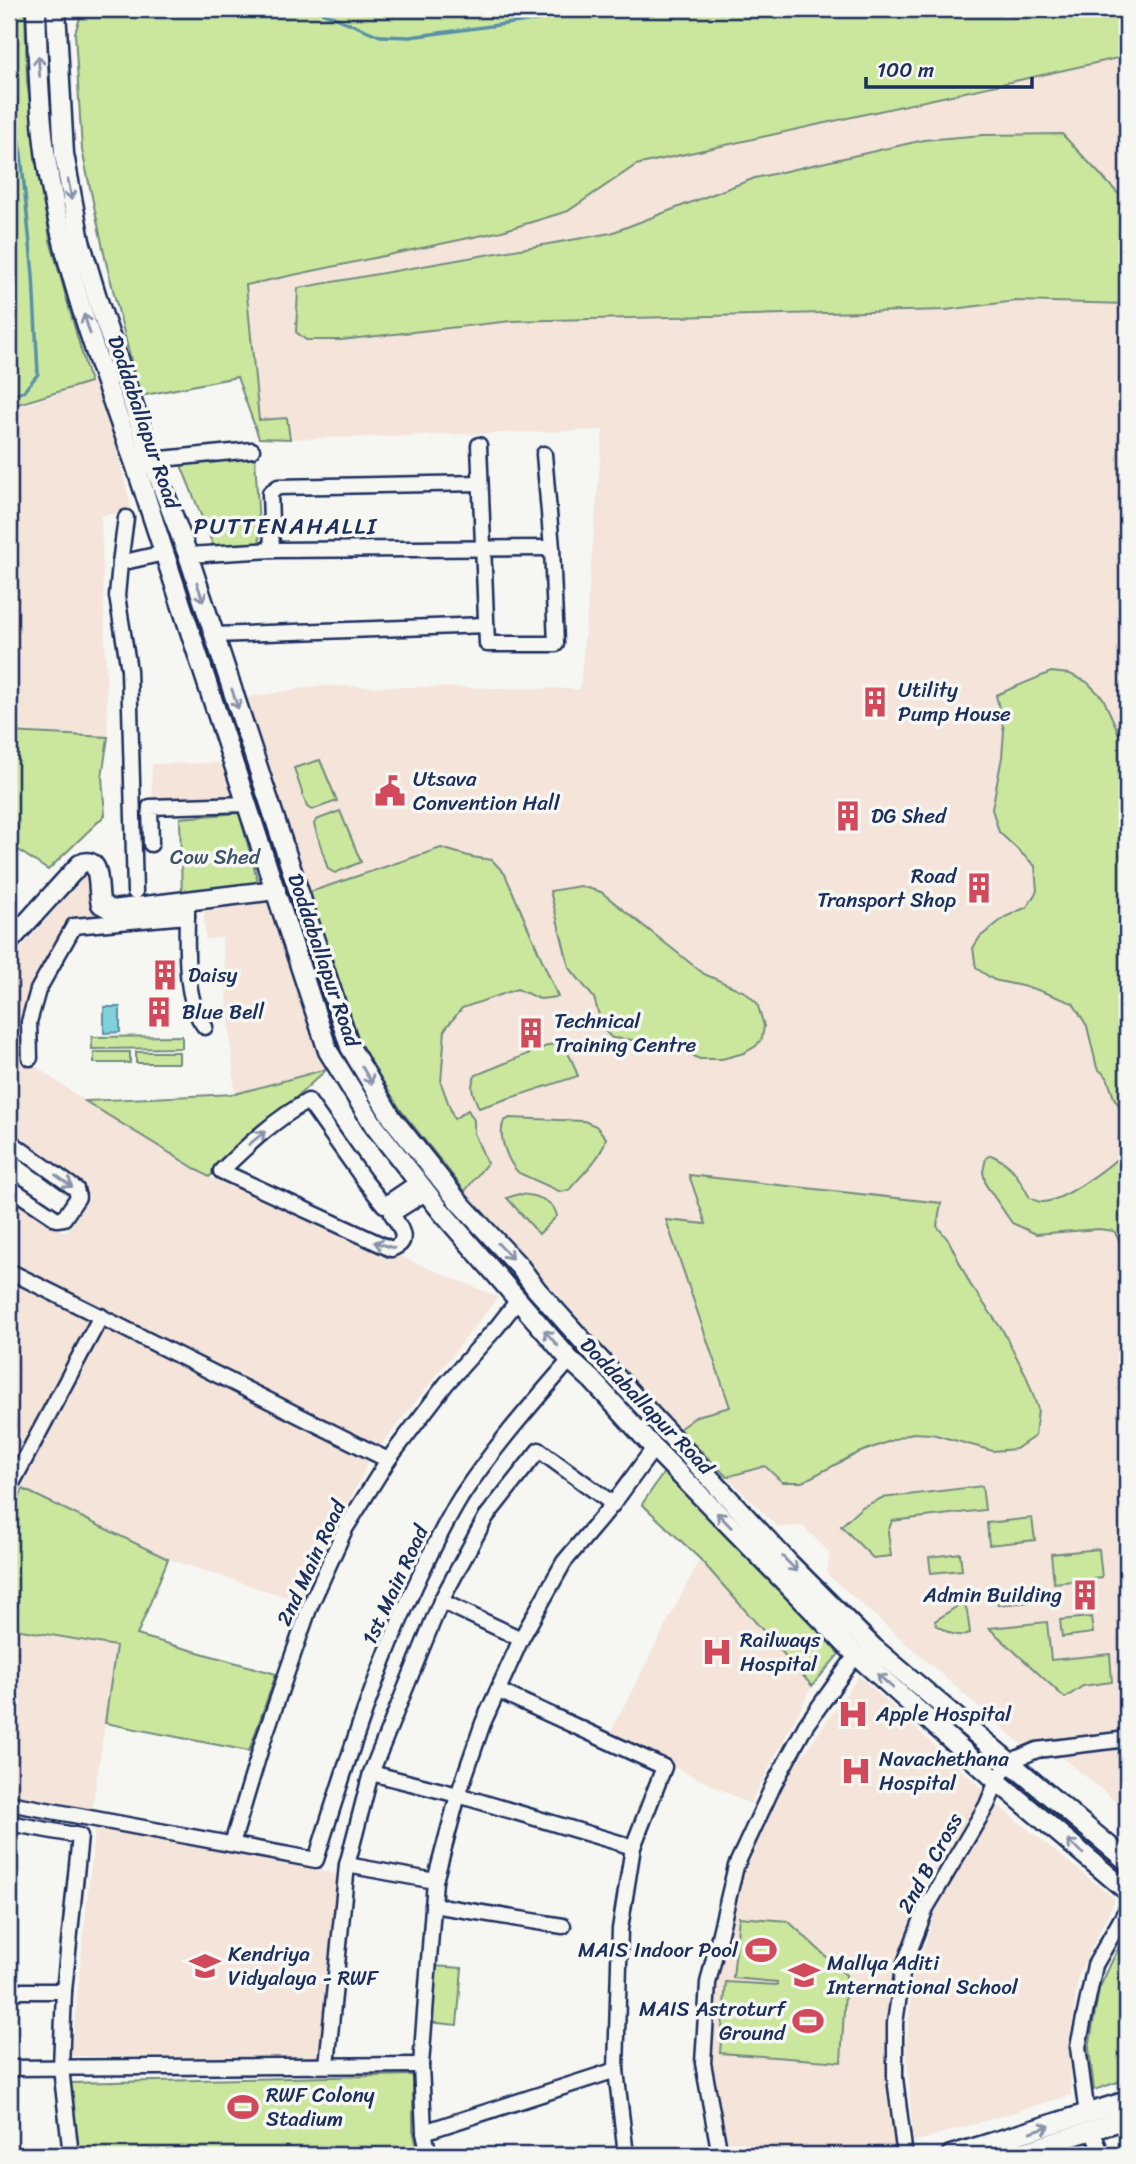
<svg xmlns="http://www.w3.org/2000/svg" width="1136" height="2164" font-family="Sriracha,sans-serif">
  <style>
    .built { fill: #f4e4da }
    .green { fill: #cbe79e; stroke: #738b7e; stroke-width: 2 }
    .water { fill: #80d1d8; stroke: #5890a7; stroke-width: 2 }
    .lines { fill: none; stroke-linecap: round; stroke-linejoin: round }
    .stream { stroke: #5890a7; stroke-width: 3.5 }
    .minor-casing { stroke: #1b2f5e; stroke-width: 19 }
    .major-casing { stroke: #1b2f5e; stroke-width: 23 }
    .minor { stroke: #f6f6f2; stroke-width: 14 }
    .major { stroke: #f6f6f2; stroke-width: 18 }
    .oneway { stroke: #8892a8 }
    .labels { text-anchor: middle; stroke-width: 7; stroke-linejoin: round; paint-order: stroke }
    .street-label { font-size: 21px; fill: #1b2f5e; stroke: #f6f6f2 }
    .poi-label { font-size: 21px; fill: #1b2f5e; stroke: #f6f6f2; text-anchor: start }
    .park-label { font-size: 21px; fill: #3e546b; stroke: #f6f6f2 }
    .neighbourhood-label { font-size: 23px; letter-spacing: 2px; fill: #1b2f5e; stroke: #f6f6f2 }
  </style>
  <rect width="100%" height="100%" fill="#f6f6f2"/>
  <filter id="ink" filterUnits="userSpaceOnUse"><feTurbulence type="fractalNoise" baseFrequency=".0143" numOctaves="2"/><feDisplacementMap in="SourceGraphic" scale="14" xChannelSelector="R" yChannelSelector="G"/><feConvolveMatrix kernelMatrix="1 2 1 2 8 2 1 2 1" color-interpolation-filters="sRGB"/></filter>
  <g filter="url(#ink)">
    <g class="built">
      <polygon points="1127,56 1127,1735 1027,1749 827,1574 830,1553 803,1526 778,1527 727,1477 910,1423 707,1224 667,1221 730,1408 697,1416 679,1429 469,1196 400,1109 358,1041 245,698 317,686 580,689 603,430 290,439 287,418 259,420 246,286 502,231 568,211 636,165"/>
      <polygon points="97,380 109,417 132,512 101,515 108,737 9,732 9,410"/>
      <polygon points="220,763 235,801 152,805 152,764"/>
      <polygon points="87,873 92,878 94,917 72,919 31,992 25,1059 85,1101 209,1177 498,1297 368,1462 302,1602 168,1559 137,1635 276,1674 249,1751 105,1723 92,1809 9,1793 9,1195 65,1233 90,1197 9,1136 9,962"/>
      <polygon points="264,896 327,1069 235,1094 222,938 205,939 204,904"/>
      <polygon points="700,1559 812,1686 750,1804 609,1735"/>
      <polygon points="859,1676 984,1791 916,1903 894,1965 885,2021 887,2077 894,2145 862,2155 727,2155 711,2071 713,1984 734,1910 742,1868 785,1780"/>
      <polygon points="1127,1744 1127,1811 1059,1754"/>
      <polygon points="996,1804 1115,1899 1078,1976 1070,2043 1071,2095 913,2142 906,2043 913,1978 935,1914 972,1841"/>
      <polygon points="95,1826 340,1875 321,2058 71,2056"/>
    </g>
    <g class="green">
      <polygon points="9,9 25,9 27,82 50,240 90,382 9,407 9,261 16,259 9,161"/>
      <polygon points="83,9 1127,9 1127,56 636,165 568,211 502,231 246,285 259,420 287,418 290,439 259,438 237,377 140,396 106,262 82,150 75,33"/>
      <polygon points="1062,134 1127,203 1127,304 1016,301 946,310 511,321 341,340 306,340 296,332 298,288 611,233 755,178 924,140 983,135"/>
      <polygon points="255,456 260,545 213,545 179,460"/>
      <polygon points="1051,672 1070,674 1087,682 1103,698 1127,751 1127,947 1124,960 1127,976 1127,1117 1114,1098 1107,1077 1097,1068 1087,1026 1073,1003 1035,989 994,980 976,968 973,948 980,937 1005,917 1027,907 1037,891 1035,866 999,832 992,809 1002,757 1004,731 996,695"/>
      <polygon points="9,732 108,737 102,777 105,815 48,870 9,844"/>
      <polygon points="320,760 337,801 312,810 307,807 294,768"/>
      <polygon points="340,811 361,862 335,873 328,869 314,824 316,820"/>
      <polygon points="239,813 259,885 182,898 180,818"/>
      <polygon points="441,848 472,857 492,860 505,874 558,997 540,999 517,989 462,1008 445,1029 441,1083 454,1119 468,1110 474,1120 474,1133 487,1163 465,1191 400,1109 358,1041 310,892"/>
      <polygon points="580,886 601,892 704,974 745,992 757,1003 764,1026 762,1038 756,1046 744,1053 722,1059 700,1059 656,1042 612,1038 603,1029 594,998 569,967 550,891"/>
      <polygon points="182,1036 182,1048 92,1049 92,1037"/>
      <path d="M 552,1044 C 569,1045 572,1062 578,1076 L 479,1108 C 474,1096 468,1087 476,1075 Z"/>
      <rect x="94" y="1052" width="36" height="11"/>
      <rect x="136" y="1052" width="43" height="11"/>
      <polygon points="327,1069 209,1177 85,1101 235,1094"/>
      <path d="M 510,1118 L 584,1121 L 596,1126 L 606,1138 C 602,1158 581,1175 569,1190 L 561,1192 L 519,1173 C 508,1163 497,1135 504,1121 Z"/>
      <path d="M 1127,1150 L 1127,1255 L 1114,1231 L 1099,1229 L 1036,1234 L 1012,1223 L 986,1185 L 983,1172 L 986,1158 L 991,1155 C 1014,1165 1018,1177 1030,1198 C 1033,1200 1037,1201 1040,1202 C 1062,1204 1111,1165 1127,1150 Z"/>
      <polygon points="689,1175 941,1203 937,1226 949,1241 970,1284 1003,1331 1026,1375 1038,1409 1035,1436 1016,1449 993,1451 932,1434 912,1433 858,1453 802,1482 782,1482 765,1466 727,1477 679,1429 697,1416 730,1407 666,1220 706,1224"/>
      <path d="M 519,1194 C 535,1195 554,1200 557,1216 L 539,1234 L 507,1198 Z"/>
      <polygon points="672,1461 839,1654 812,1686 700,1559 642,1504"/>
      <polygon points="982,1486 985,1510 892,1521 888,1532 891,1556 873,1558 841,1526 862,1507 882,1498"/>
      <polygon points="23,1489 168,1559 137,1635 276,1674 249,1751 105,1723 116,1646 9,1628 9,1524"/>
      <polygon points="1032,1518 1035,1540 989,1545 987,1523"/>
      <polygon points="1099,1549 1102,1578 1054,1583 1051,1554"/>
      <polygon points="960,1553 962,1570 931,1573 929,1557"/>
      <polygon points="1027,1585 1029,1602 998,1605 996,1588"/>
      <path d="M 962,1603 L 964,1603 L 967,1611 L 970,1633 C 957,1639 947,1632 936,1625 L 935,1621 Z"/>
      <polygon points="1091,1617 1093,1633 1062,1637 1060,1620"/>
      <polygon points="1047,1622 1051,1660 1110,1654 1112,1682 1083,1686 1065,1698 989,1628"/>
      <polygon points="739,1917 788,1921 846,1975 841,2062 720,2053 726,1982 777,1985 777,1982 733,1978"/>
      <polygon points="1127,1929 1127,2079 1094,2090 1089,2048 1099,1989"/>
      <polygon points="433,1966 462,1968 457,2025 428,2022"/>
      <polygon points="413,2075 413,2130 419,2155 78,2155 70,2083"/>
    </g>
    <g class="water">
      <polygon points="9,161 16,260 9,261"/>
      <polygon points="104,1007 120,1007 120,1032 104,1033"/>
    </g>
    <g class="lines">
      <g class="stream">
        <polyline points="314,9 380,36 410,37 616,9"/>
        <polyline points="9,33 33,275 38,374 24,391 9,396"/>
      </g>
      <g class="minor-casing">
        <g id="minor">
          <polyline points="479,445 487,644 556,644 552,548 544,454"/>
          <polyline points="142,462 152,460 252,450"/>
          <polyline points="272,550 270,493 278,487 480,483"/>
          <polyline points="188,555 272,550 552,548"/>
          <polyline points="120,563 126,518"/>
          <polyline points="214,635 486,625"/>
          <polyline points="151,844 150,807 248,804"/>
          <polyline points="135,892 129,670 117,596 120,563 164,553"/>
          <path d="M 187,910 C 187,943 183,1001 205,1027"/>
          <polyline points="30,1058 29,1022 38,990 74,926 187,916"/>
          <polyline points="9,1141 76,1189 78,1197 64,1218 57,1219 9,1187"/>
          <path d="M 418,1182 L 384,1205 L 364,1180 L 308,1101 C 275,1119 248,1145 221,1171 L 391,1249 C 412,1242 400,1227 392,1214 L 427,1192"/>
          <polyline points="9,1271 388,1460"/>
          <polyline points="9,1489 101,1316"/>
          <polyline points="441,1601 521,1639"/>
          <polyline points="499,1691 664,1767 633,1847"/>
          <polyline points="371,1773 458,1795 633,1847 620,1929 616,2070 626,2155"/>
          <path d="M 9,1803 L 316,1860 C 345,1767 374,1675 415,1586 C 429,1556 444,1525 461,1497 C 493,1448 532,1404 570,1360"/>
          <polyline points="9,1823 80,1836 64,1991 61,2068 71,2155"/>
          <polyline points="232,1844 263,1741 310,1606 345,1529 388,1460 446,1384 497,1327 518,1300"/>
          <polyline points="347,1865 435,1881"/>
          <polyline points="433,1905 563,1926"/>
          <polyline points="9,1991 64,1991"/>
          <polyline points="327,2065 347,1865 371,1773 441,1601 486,1517 539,1450 613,1504"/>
          <polyline points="9,2068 421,2065"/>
          <polyline points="1087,2115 1078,2047 1095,1965 1127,1909"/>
          <polyline points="1092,2130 1102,2155"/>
          <polyline points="424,2132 616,2070"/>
          <polyline points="429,2155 424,2132 421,2065 435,1881 458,1795 483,1723 521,1639 564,1562 613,1504 654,1448"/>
          <polyline points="720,2155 703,2063 708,1983 736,1866 774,1784 806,1725 856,1655"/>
          <polyline points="902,2155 904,2149 895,2078 895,2023 903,1968 926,1908 987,1805 997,1781 1009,1762 1037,1750 1127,1739"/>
        </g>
      </g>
      <g class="major-casing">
        <g id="major">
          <path d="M 36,9 C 38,58 39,109 46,158 C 62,263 99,365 135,464 L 328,1051 L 375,1127 L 441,1211 L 570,1360 L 592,1380 L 654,1448 L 856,1655 L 997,1781 L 1127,1891"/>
          <polyline points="56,9 64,154 80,241 99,304 152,460 188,555 350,1047 392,1118 458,1201 519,1266 537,1290 590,1349 787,1561 874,1648 1127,1861"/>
          <path d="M 9,942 L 80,864 C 104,854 96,891 101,904 L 112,910 L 276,890"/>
          <polyline points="951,2155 1127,2101"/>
          <polyline points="1014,2155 1127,2119"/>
        </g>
      </g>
      <use href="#minor" class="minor"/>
      <use href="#major" class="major"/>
    </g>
    <defs><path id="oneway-shaft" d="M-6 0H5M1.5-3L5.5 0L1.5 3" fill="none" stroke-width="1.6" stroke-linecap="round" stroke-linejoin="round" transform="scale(1.75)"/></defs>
    <g class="oneway">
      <use href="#oneway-shaft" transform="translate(39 66) rotate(-94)"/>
      <use href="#oneway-shaft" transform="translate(70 190) rotate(80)"/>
      <use href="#oneway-shaft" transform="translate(87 324) rotate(-108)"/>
      <use href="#oneway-shaft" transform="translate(200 592) rotate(72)"/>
      <use href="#oneway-shaft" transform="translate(235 699) rotate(72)"/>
      <use href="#oneway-shaft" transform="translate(367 1075) rotate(59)"/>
      <use href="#oneway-shaft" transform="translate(257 1138) rotate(-39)"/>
      <use href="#oneway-shaft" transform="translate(64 1181) rotate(36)"/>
      <use href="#oneway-shaft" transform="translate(384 1245) rotate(-163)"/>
      <use href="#oneway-shaft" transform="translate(505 1251) rotate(47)"/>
      <use href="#oneway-shaft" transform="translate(551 1338) rotate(-131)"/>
      <use href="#oneway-shaft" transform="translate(724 1520) rotate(-134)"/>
      <use href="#oneway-shaft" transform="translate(790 1564) rotate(45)"/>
      <use href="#oneway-shaft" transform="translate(885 1681) rotate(-138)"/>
      <use href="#oneway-shaft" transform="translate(1075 1847) rotate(-140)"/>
      <use href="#oneway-shaft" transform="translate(1040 2129) rotate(-17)"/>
    </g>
  </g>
  <defs>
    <g id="building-bare" transform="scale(2.415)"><path d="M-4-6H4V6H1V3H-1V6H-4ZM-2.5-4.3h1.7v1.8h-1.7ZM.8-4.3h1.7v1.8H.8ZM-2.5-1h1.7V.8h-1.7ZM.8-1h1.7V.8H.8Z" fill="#d1495b" stroke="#f6f6f2" stroke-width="2.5" paint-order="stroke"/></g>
    <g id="civic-bare" transform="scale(2.415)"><path d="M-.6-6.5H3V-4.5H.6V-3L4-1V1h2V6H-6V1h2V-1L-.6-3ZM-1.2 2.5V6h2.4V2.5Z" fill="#d1495b" stroke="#f6f6f2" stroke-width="2.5" paint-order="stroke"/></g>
    <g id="hospital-bare" transform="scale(2.415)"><path d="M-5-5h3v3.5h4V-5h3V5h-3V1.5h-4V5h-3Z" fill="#d1495b" stroke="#f6f6f2" stroke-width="2.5" paint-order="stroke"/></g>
    <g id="stadium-bare" transform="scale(2.415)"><path d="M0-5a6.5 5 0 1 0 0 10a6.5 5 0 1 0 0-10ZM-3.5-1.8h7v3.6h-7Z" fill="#d1495b" stroke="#f6f6f2" stroke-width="2.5" paint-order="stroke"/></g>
    <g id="school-bare" transform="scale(2.415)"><path d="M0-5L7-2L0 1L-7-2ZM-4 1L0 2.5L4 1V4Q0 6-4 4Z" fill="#d1495b" stroke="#f6f6f2" stroke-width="2.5" paint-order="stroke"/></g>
  </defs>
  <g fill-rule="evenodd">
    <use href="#building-bare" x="875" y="702"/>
    <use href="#civic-bare" x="390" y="791"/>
    <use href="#building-bare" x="848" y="816"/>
    <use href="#building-bare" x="979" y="888"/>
    <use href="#building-bare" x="165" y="975"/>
    <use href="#building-bare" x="159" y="1012"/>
    <use href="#building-bare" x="531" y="1033"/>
    <use href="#building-bare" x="1085" y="1595"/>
    <use href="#hospital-bare" x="717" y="1652"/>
    <use href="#hospital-bare" x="853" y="1714"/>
    <use href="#hospital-bare" x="856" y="1771"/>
    <use href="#stadium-bare" x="761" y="1950"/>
    <use href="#school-bare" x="205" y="1966"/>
    <use href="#school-bare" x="804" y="1975"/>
    <use href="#stadium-bare" x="808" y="2021"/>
    <use href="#stadium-bare" x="243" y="2107"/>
  </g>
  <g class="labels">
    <g class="street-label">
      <text transform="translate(144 422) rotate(71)" y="7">Doddaballapur Road</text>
      <text transform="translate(324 960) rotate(71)" y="7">Doddaballapur Road</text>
      <text transform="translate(647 1406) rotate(46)" y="7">Doddaballapur Road</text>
      <text transform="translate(311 1563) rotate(-65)" y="7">2nd Main Road</text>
      <text transform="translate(395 1585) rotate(-65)" y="7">1st Main Road</text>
      <text transform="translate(930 1863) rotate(-61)" y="7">2nd B Cross</text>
    </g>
    <g class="poi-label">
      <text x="898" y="697">Utility<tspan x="898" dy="24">Pump House</tspan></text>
      <text x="413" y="786">Utsava<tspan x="413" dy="24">Convention Hall</tspan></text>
      <text x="871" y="823">DG Shed</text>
      <text x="956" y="883" text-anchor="end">Road<tspan x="956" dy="24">Transport Shop</tspan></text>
      <text x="188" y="982">Daisy</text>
      <text x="182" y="1019">Blue Bell</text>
      <text x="554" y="1028">Technical<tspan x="554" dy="24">Training Centre</tspan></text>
      <text x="1062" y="1602" text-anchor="end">Admin Building</text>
      <text x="740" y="1647">Railways<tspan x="740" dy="24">Hospital</tspan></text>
      <text x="876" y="1721">Apple Hospital</text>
      <text x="879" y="1766">Navachethana<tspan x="879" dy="24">Hospital</tspan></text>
      <text x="738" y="1957" text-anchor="end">MAIS Indoor Pool</text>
      <text x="228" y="1961">Kendriya<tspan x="228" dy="24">Vidyalaya - RWF</tspan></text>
      <text x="827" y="1970">Mallya Aditi<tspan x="827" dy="24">International School</tspan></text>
      <text x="785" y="2016" text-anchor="end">MAIS Astroturf<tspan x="785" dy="24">Ground</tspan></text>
      <text x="266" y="2102">RWF Colony<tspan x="266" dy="24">Stadium</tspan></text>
    </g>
    <g class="park-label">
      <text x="215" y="864">Cow Shed</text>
    </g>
    <g class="neighbourhood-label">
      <text x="286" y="534">PUTTENAHALLI</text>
    </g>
  </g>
  <rect width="1136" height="2164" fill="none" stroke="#f6f6f2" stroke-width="35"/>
  <rect x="18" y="18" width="1101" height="2129" fill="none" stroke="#1b2f5e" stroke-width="2.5" filter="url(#ink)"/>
  <path d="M866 77v10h166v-10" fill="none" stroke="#1b2f5e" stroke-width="3.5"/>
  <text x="877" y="77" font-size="21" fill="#1b2f5e" stroke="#f6f6f2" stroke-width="5" paint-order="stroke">100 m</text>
</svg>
